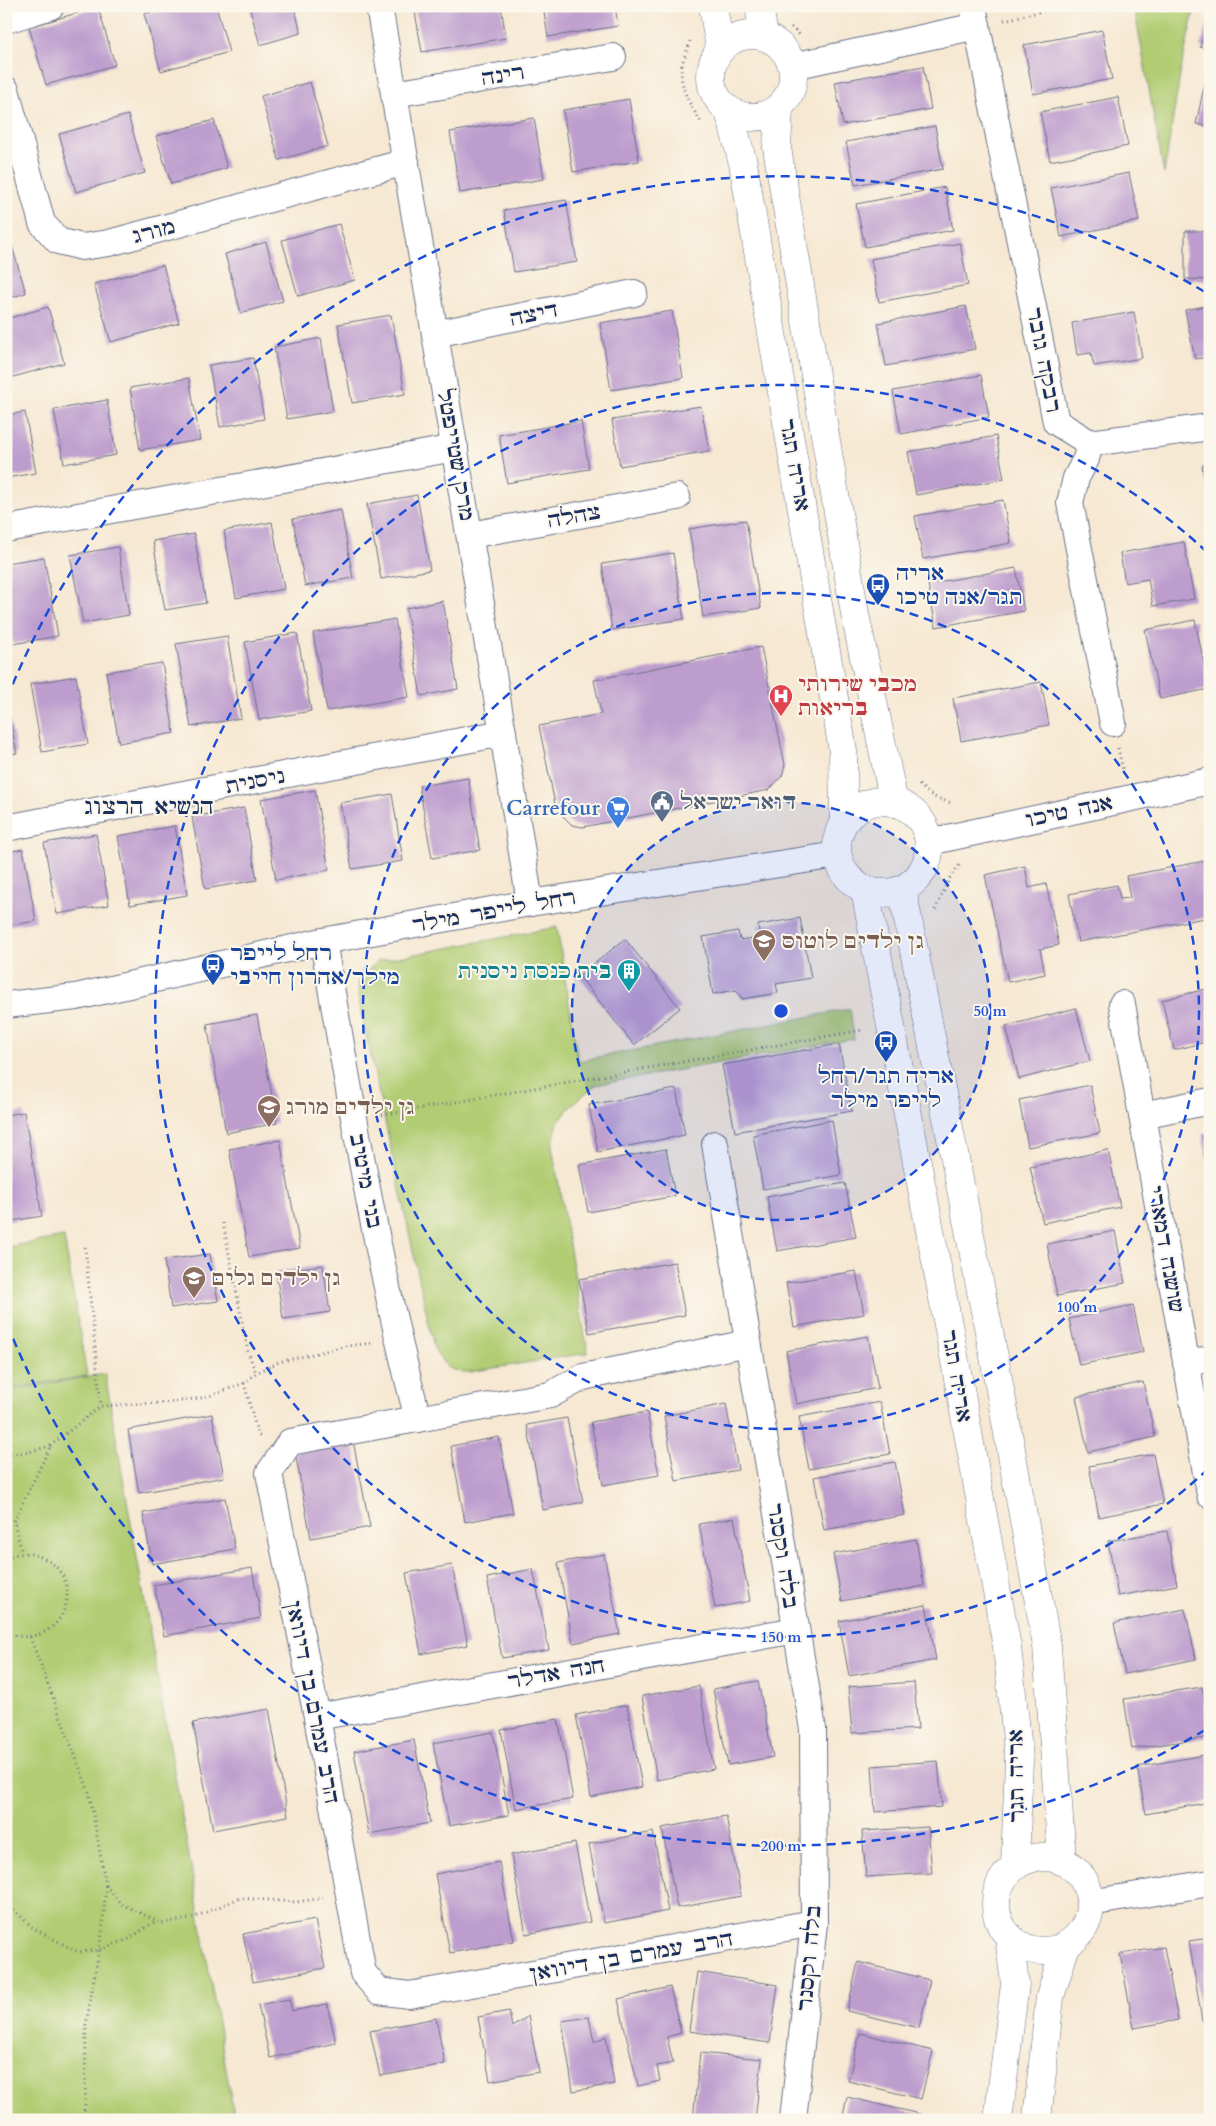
<svg xmlns="http://www.w3.org/2000/svg" width="1216" height="2126" font-family="Cardo,'Frank Ruhl Libre',serif">
  <style>
    .green { fill: #b1cc72; stroke: #667e68 }
    .building { fill: #bd9dce }
    .lines { fill: none; stroke-linecap: round; stroke-linejoin: round }
    .street-casing { stroke: #687087; stroke-width: 28 }
    .secondary-casing { stroke: #687087; stroke-width: 29 }
    .path { stroke: #687087; stroke-width: 3; stroke-dasharray: 1 4; stroke-linecap: butt }
    .street { stroke: #fff; stroke-width: 26 }
    .secondary { stroke: #fff; stroke-width: 28 }
    .ring { fill: none; stroke: #1d4ed8; stroke-width: 2.5; stroke-dasharray: 9 6 }
    .labels { text-anchor: middle; stroke-width: 4; stroke-linejoin: round; paint-order: stroke }
    .street-label { font-size: 21px; fill: #1b2f5e; stroke: #fbf7ec }
    .transit-label { font-size: 21px; font-weight: bold; fill: #164399; stroke: #fbf7ec; text-anchor: start }
    .health-label { font-size: 21px; font-weight: bold; fill: #be3a42; stroke: #fbf7ec; text-anchor: start }
    .service-label { font-size: 21px; font-weight: bold; fill: #4e5e75; stroke: #fbf7ec; text-anchor: start }
    .shop-label { font-size: 21px; font-weight: bold; fill: #366cbe; stroke: #fbf7ec; text-anchor: end }
    .education-label { font-size: 21px; font-weight: bold; fill: #785e54; stroke: #fbf7ec; text-anchor: start }
    .culture-label { font-size: 21px; font-weight: bold; fill: #0d838f; stroke: #fbf7ec; text-anchor: end }
    .neighbourhood-label { font-size: 22px; fill: #1b2f5e; stroke: #fbf7ec }
    .centre { fill: #1d4ed8; stroke: #fbf7ec; stroke-width: 2.5 }
    .ring-label { font-size: 15px; text-anchor: middle; font-weight: bold; fill: #1d4ed8; stroke: #fbf7ec; stroke-width: 4; stroke-linejoin: round; paint-order: stroke }
  </style>
  <rect width="100%" height="100%" fill="#fbf7ec"/>
  <filter id="ink" filterUnits="userSpaceOnUse"><feTurbulence type="fractalNoise" baseFrequency=".02" numOctaves="2"/><feDisplacementMap in="SourceGraphic" scale="10" xChannelSelector="R" yChannelSelector="G"/><feConvolveMatrix kernelMatrix="1 2 1 2 8 2 1 2 1" color-interpolation-filters="sRGB"/></filter>
  <filter id="wash" filterUnits="userSpaceOnUse"><feTurbulence type="fractalNoise" baseFrequency=".0096" numOctaves="4" result="noise"/><feDisplacementMap in="SourceGraphic" scale="20" xChannelSelector="R" yChannelSelector="G"/><feGaussianBlur stdDeviation="1.12" result="paint"/><feColorMatrix in="noise" values="0 0 0 0 0 0 0 0 0 0 0 0 0 0 0 0 0 1.4 0 .05"/><feComposite in="paint" operator="in"/></filter>
  <g filter="url(#wash)">
    <rect width="100%" height="100%" fill="#f6e8d2"/>
    <g class="green">
      <polygon points="1134,6 1195,6 1181,69 1164,174"/>
      <path d="M 557,927 L 578,1061 L 850,1009 L 854,1039 L 595,1085 L 571,1106 L 558,1122 L 552,1146 L 588,1353 L 469,1372 C 447,1372 444,1365 434,1348 L 358,997 L 359,979 L 378,961 Z"/>
      <polygon points="64,1237 87,1376 6,1389 6,1247"/>
      <polygon points="105,1374 235,2120 10,2120 6,2096 6,1391"/>
    </g>
    <g id="blocks">
      <g class="building">
        <polygon points="171,6 216,6 229,52 161,71 144,14"/>
        <polygon points="249,6 294,6 301,33 260,45"/>
        <polygon points="414,6 501,6 506,38 422,52"/>
        <polygon points="543,6 615,6 618,26 548,37"/>
        <polygon points="98,7 115,65 46,85 29,27"/>
        <polygon points="1210,15 1210,50 1200,47"/>
        <polygon points="1102,30 1112,79 1033,94 1024,45"/>
        <polygon points="923,66 931,109 843,125 835,82"/>
        <polygon points="310,82 328,146 279,160 261,96"/>
        <polygon points="1205,82 1210,83 1210,127 1196,124"/>
        <polygon points="1118,97 1128,146 1050,161 1040,112"/>
        <polygon points="629,99 639,161 573,172 563,110"/>
        <polygon points="128,115 145,173 76,192 59,134"/>
        <polygon points="534,118 544,179 460,193 450,132"/>
        <polygon points="214,120 227,168 171,184 156,136"/>
        <polygon points="935,126 943,169 855,185 846,142"/>
        <polygon points="1129,173 1139,221 1061,237 1051,188"/>
        <polygon points="945,187 953,230 865,247 856,204"/>
        <polygon points="566,200 577,262 514,272 504,210"/>
        <polygon points="339,224 355,280 298,296 282,240"/>
        <polygon points="6,226 26,293 6,299"/>
        <polygon points="1185,231 1210,231 1210,280 1185,279"/>
        <polygon points="266,242 283,301 241,313 225,254"/>
        <polygon points="960,243 968,285 879,302 871,259"/>
        <polygon points="163,265 179,323 111,342 94,284"/>
        <polygon points="1210,305 1210,357 1195,359 1185,310"/>
        <polygon points="966,306 975,349 886,366 878,323"/>
        <polygon points="48,307 64,363 6,379 6,319"/>
        <polygon points="672,311 683,378 611,390 600,323"/>
        <polygon points="1134,312 1142,358 1094,366 1091,353 1077,355 1072,323"/>
        <polygon points="391,315 405,394 352,403 338,324"/>
        <polygon points="321,338 333,411 287,419 274,347"/>
        <polygon points="253,358 264,419 220,427 209,365"/>
        <polygon points="981,375 989,417 901,434 893,391"/>
        <polygon points="189,378 200,440 140,450 130,388"/>
        <polygon points="107,400 116,455 64,464 54,410"/>
        <polygon points="701,406 709,451 620,466 612,420"/>
        <polygon points="25,412 36,473 6,478 6,415"/>
        <polygon points="581,421 589,469 507,483 499,435"/>
        <polygon points="996,436 1004,479 916,495 908,452"/>
        <polygon points="1210,464 1210,497 1209,497 1202,466"/>
        <polygon points="417,495 430,570 381,579 367,504"/>
        <polygon points="1003,500 1011,543 923,559 915,516"/>
        <polygon points="341,510 353,578 305,586 293,519"/>
        <polygon points="746,520 761,608 703,617 689,529"/>
        <polygon points="272,522 284,589 236,598 224,531"/>
        <polygon points="194,534 206,603 165,610 153,541"/>
        <polygon points="1184,542 1194,599 1153,606 1148,579 1125,583 1120,553"/>
        <polygon points="118,547 129,615 83,623 70,555"/>
        <polygon points="673,553 684,619 612,630 602,564"/>
        <polygon points="44,557 58,636 13,644 6,605 6,563"/>
        <polygon points="1016,568 1024,611 936,627 928,584"/>
        <polygon points="443,601 458,689 421,696 406,608"/>
        <polygon points="395,619 409,697 327,711 313,633"/>
        <polygon points="1195,620 1209,689 1160,699 1145,630"/>
        <polygon points="297,633 311,711 259,720 245,642"/>
        <polygon points="227,636 241,718 191,727 176,644"/>
        <polygon points="761,647 785,765 782,776 769,790 583,827 572,825 556,809 539,726 601,714 594,680"/>
        <polygon points="162,663 174,733 119,743 106,672"/>
        <polygon points="76,676 88,744 42,752 30,684"/>
        <polygon points="1041,682 1049,725 961,741 953,698"/>
        <polygon points="6,701 17,753 6,755"/>
        <polygon points="468,778 480,850 432,858 419,786"/>
        <polygon points="315,790 329,870 276,880 261,799"/>
        <polygon points="392,794 403,861 352,869 340,803"/>
        <polygon points="244,808 257,880 205,889 192,817"/>
        <polygon points="175,826 187,895 130,905 118,836"/>
        <polygon points="96,834 109,905 57,914 44,843"/>
        <polygon points="23,849 36,921 6,926 6,852"/>
        <polygon points="1210,860 1210,917 1078,942 1069,894 1117,885 1120,899 1130,898 1126,876"/>
        <polygon points="1025,866 1029,888 1046,884 1059,945 1040,949 1045,974 1008,982 985,875"/>
        <polygon points="800,918 811,978 776,984 778,993 742,999 736,990 713,994 703,937 738,931 740,940 760,937 758,925"/>
        <polygon points="625,939 680,1008 634,1045 579,976"/>
        <polygon points="1210,988 1210,1041 1174,1050 1162,1000"/>
        <polygon points="1076,1008 1090,1061 1019,1079 1006,1026"/>
        <polygon points="257,1015 277,1123 226,1133 207,1024"/>
        <polygon points="839,1044 852,1111 735,1132 722,1065"/>
        <polygon points="1090,1085 1100,1133 1028,1147 1019,1100"/>
        <polygon points="676,1089 685,1135 598,1152 589,1105"/>
        <polygon points="24,1112 42,1216 6,1222 6,1115"/>
        <polygon points="832,1120 841,1175 763,1189 753,1135"/>
        <polygon points="1210,1133 1210,1167 1209,1167 1202,1134"/>
        <polygon points="280,1140 300,1248 249,1257 229,1149"/>
        <polygon points="666,1149 675,1196 588,1212 579,1165"/>
        <polygon points="1108,1150 1120,1207 1043,1223 1030,1167"/>
        <polygon points="845,1183 856,1237 777,1251 767,1197"/>
        <polygon points="1115,1231 1125,1283 1057,1296 1047,1244"/>
        <polygon points="210,1254 218,1301 171,1308 164,1260"/>
        <polygon points="675,1262 685,1315 589,1333 579,1279"/>
        <polygon points="323,1265 330,1312 283,1319 276,1272"/>
        <polygon points="856,1271 864,1314 794,1327 786,1283"/>
        <polygon points="1133,1305 1143,1352 1079,1365 1069,1319"/>
        <polygon points="868,1336 878,1388 796,1404 786,1351"/>
        <polygon points="1143,1382 1155,1437 1088,1452 1076,1397"/>
        <polygon points="880,1402 890,1454 809,1469 799,1417"/>
        <polygon points="726,1404 738,1470 676,1481 664,1416"/>
        <polygon points="647,1412 659,1475 603,1485 591,1422"/>
        <polygon points="212,1414 224,1477 139,1493 128,1430"/>
        <polygon points="567,1418 583,1502 543,1510 527,1425"/>
        <polygon points="499,1437 513,1513 465,1522 451,1446"/>
        <polygon points="353,1441 370,1527 311,1538 295,1452"/>
        <polygon points="1153,1454 1163,1504 1099,1517 1089,1466"/>
        <polygon points="895,1462 905,1515 824,1530 814,1477"/>
        <polygon points="225,1498 235,1549 152,1564 143,1513"/>
        <polygon points="734,1518 750,1601 715,1608 699,1524"/>
        <polygon points="1167,1531 1177,1585 1118,1596 1108,1541"/>
        <polygon points="916,1539 924,1586 842,1601 833,1554"/>
        <polygon points="604,1554 620,1634 573,1643 558,1563"/>
        <polygon points="452,1565 468,1645 421,1654 406,1573"/>
        <polygon points="252,1568 261,1618 164,1636 154,1585"/>
        <polygon points="533,1569 549,1650 502,1658 487,1578"/>
        <polygon points="926,1605 936,1660 849,1676 839,1621"/>
        <polygon points="1185,1609 1196,1659 1125,1674 1114,1623"/>
        <polygon points="758,1681 773,1757 728,1765 713,1689"/>
        <polygon points="914,1682 918,1729 852,1733 848,1687"/>
        <polygon points="699,1686 714,1769 657,1780 642,1696"/>
        <polygon points="1202,1687 1210,1737 1132,1749 1124,1699"/>
        <polygon points="627,1705 642,1787 591,1797 576,1715"/>
        <polygon points="269,1709 288,1816 213,1830 193,1723"/>
        <polygon points="558,1719 573,1799 516,1809 501,1730"/>
        <polygon points="493,1732 509,1815 449,1826 433,1743"/>
        <polygon points="414,1740 430,1823 369,1834 354,1751"/>
        <polygon points="1210,1754 1210,1802 1146,1814 1137,1767"/>
        <polygon points="938,1761 942,1807 875,1812 872,1766"/>
        <polygon points="726,1816 741,1896 677,1908 662,1828"/>
        <polygon points="928,1827 932,1873 866,1877 862,1831"/>
        <polygon points="653,1832 668,1911 604,1923 589,1844"/>
        <polygon points="575,1843 590,1922 526,1934 511,1855"/>
        <polygon points="499,1862 514,1941 450,1953 435,1874"/>
        <polygon points="315,1920 325,1968 253,1982 243,1934"/>
        <polygon points="1210,1938 1210,2020 1202,2021 1189,1941"/>
        <polygon points="1164,1947 1178,2020 1134,2028 1120,1954"/>
        <polygon points="858,1962 930,1980 919,2028 847,2011"/>
        <polygon points="697,1972 778,1985 770,2043 689,2031"/>
        <polygon points="670,1987 681,2033 667,2037 673,2063 657,2066 660,2081 638,2086 618,1999"/>
        <polygon points="289,1999 292,2011 327,2004 336,2043 270,2058 258,2005"/>
        <polygon points="509,2011 512,2027 528,2016 539,2072 490,2081 478,2017"/>
        <polygon points="589,2017 594,2042 606,2036 614,2084 573,2091 562,2021"/>
        <polygon points="436,2018 445,2064 380,2076 370,2031"/>
        <polygon points="860,2033 933,2051 921,2099 848,2081"/>
        <polygon points="700,2053 762,2059 755,2120 693,2119"/>
        <polygon points="847,2097 920,2114 918,2120 842,2120"/>
      </g>
    </g>
  </g>
  <g filter="url(#ink)">
    <use href="#blocks" fill-opacity="0" stroke="#687087" stroke-width="1"/>
    <g class="lines">
      <g class="street-casing">
        <g id="street">
          <polyline points="379,6 503,733 530,903"/>
          <polyline points="973,6 1056,422 1090,443 1086,459 1076,478 1070,503 1113,723"/>
          <polyline points="6,20 51,6"/>
          <polyline points="793,66 977,26"/>
          <polyline points="6,90 42,223 58,241 82,247 109,243 406,162"/>
          <polyline points="394,94 613,57"/>
          <polyline points="435,334 634,293"/>
          <polyline points="1090,443 1210,427"/>
          <polyline points="6,529 455,448"/>
          <polyline points="470,535 677,497"/>
          <polyline points="6,828 503,733"/>
          <polyline points="929,842 1210,781"/>
          <path d="M 323,941 C 351,1101 377,1262 418,1419"/>
          <polyline points="1122,1004 1210,1495"/>
          <polyline points="6,1005 76,997 323,941 530,903 837,855"/>
          <polyline points="1142,1115 1210,1101"/>
          <polyline points="715,1144 813,1729 814,1923 793,2120"/>
          <polyline points="748,1343 583,1377 550,1395 290,1442 269,1473 317,1717 363,1973 379,1991 409,1995 814,1923"/>
          <polyline points="1186,1363 1210,1359"/>
          <polyline points="317,1717 796,1630"/>
          <polyline points="1090,1903 1210,1883"/>
        </g>
      </g>
      <g class="secondary-casing">
        <g id="secondary">
          <polyline points="713,6 720,49"/>
          <polyline points="759,6 764,36"/>
          <circle cx="752" cy="76" r="41"/>
          <polyline points="779,109 777,148 855,614 894,803"/>
          <polyline points="729,111 743,163 843,751 844,821"/>
          <circle cx="883" cy="847" r="46"/>
          <polyline points="902,889 994,1357 1047,1646 1062,1861"/>
          <polyline points="865,890 954,1356 1007,1647 1019,1759 1015,1865"/>
          <circle cx="1043" cy="1904" r="47"/>
          <polyline points="998,2120 1015,1984 1009,1937"/>
          <polyline points="1037,2120 1050,1997 1066,1945"/>
        </g>
      </g>
      <g class="path">
        <polyline points="1004,20 1064,6"/>
        <polyline points="791,27 801,36"/>
        <path d="M 690,41 C 688,49 684,57 682,64 C 678,88 691,105 702,124"/>
        <polyline points="1118,748 1123,771"/>
        <polyline points="919,785 934,797 951,803"/>
        <polyline points="935,910 950,878 961,863"/>
        <polyline points="382,1115 863,1030"/>
        <polyline points="223,1223 248,1352 256,1373"/>
        <polyline points="85,1247 101,1406"/>
        <polyline points="244,1383 258,1435 261,1437"/>
        <polyline points="6,1455 29,1452 50,1446 101,1406 174,1402 207,1397 244,1383 256,1373 279,1362 346,1346 372,1343"/>
        <polyline points="6,1512 14,1521 22,1553"/>
        <polyline points="14,1521 50,1447"/>
        <path d="M 6,1558 C 19,1552 31,1552 43,1558 C 90,1580 63,1653 6,1633"/>
        <polyline points="30,1637 89,1792 106,1886"/>
        <polyline points="6,1903 33,1928 78,1952 99,1950 129,1939 156,1921"/>
        <polyline points="82,2120 85,2106 86,2025 102,1933 106,1886 121,1904 162,1923 190,1919 240,1898 296,1902 323,1898"/>
      </g>
      <use href="#street" class="street"/>
      <use href="#secondary" class="secondary"/>
    </g>
  </g>
  <circle cx="781" cy="1011" r="209" fill="#1d4ed8" fill-opacity=".12"/>
  <g class="ring">
    <circle cx="781" cy="1011" r="209"/>
    <circle cx="781" cy="1011" r="418"/>
    <path d="M1208 1469A626 626 0 1 1 1208 553"/>
    <path d="M1205 1730A835 835 0 0 1 7 1324M7 698A835 835 0 0 1 1205 292"/>
  </g>
  <defs>
    <g id="bus-pin" transform="scale(1.25)"><path d="M0 17L-7.5 6A9.5 9.5 0 1 1 7.5 6Z" fill="#1a4fb4" stroke="#fbf7ec"/><path d="M-5-6H5V4H4V6H2V4H-2V6H-4V4H-5ZM-3.5-4V0h7V-4ZM-3.5 1.2v1.5H-2V1.2ZM2 1.2v1.5H3.5V1.2Z" fill="#fff"/></g>
    <g id="hospital-pin" transform="scale(1.25)"><path d="M0 17L-7.5 6A9.5 9.5 0 1 1 7.5 6Z" fill="#e0444e" stroke="#fbf7ec"/><path d="M-5-5h3v3.5h4V-5h3V5h-3V1.5h-4V5h-3Z" fill="#fff"/></g>
    <g id="civic-pin" transform="scale(1.25)"><path d="M0 17L-7.5 6A9.5 9.5 0 1 1 7.5 6Z" fill="#5c6f8a" stroke="#fbf7ec"/><path d="M-.6-6.5H3V-4.5H.6V-3L4-1V1h2V6H-6V1h2V-1L-.6-3ZM-1.2 2.5V6h2.4V2.5Z" fill="#fff"/></g>
    <g id="supermarket-pin" transform="scale(1.25)"><path d="M0 17L-7.5 6A9.5 9.5 0 1 1 7.5 6Z" fill="#3f7fe0" stroke="#fbf7ec"/><path d="M-6-5.5h2.5l.6 2H6L4.5 2H-2.5L-4.4-4H-6ZM-1.5 3.2a1.3 1.3 0 1 0 .1 0ZM3 3.2a1.3 1.3 0 1 0 .1 0Z" fill="#fff"/></g>
    <g id="school-pin" transform="scale(1.25)"><path d="M0 17L-7.5 6A9.5 9.5 0 1 1 7.5 6Z" fill="#8d6e63" stroke="#fbf7ec"/><path d="M0-5L7-2L0 1L-7-2ZM-4 1L0 2.5L4 1V4Q0 6-4 4Z" fill="#fff"/></g>
    <g id="building-pin" transform="scale(1.25)"><path d="M0 17L-7.5 6A9.5 9.5 0 1 1 7.5 6Z" fill="#0f9aa8" stroke="#fbf7ec"/><path d="M-4-6H4V6H1V3H-1V6H-4ZM-2.5-4.3h1.7v1.8h-1.7ZM.8-4.3h1.7v1.8H.8ZM-2.5-1h1.7V.8h-1.7ZM.8-1h1.7V.8H.8Z" fill="#fff"/></g>
  </defs>
  <g fill-rule="evenodd">
    <use href="#bus-pin" x="878" y="585"/>
    <use href="#hospital-pin" x="781" y="696"/>
    <use href="#civic-pin" x="662" y="802"/>
    <use href="#supermarket-pin" x="618" y="808"/>
    <use href="#school-pin" x="764" y="941"/>
    <use href="#bus-pin" x="213" y="965"/>
    <use href="#building-pin" x="629" y="971"/>
    <use href="#bus-pin" x="886" y="1042"/>
    <use href="#school-pin" x="269" y="1107"/>
    <use href="#school-pin" x="194" y="1278"/>
  </g>
  <g class="labels">
    <g class="street-label">
      <text transform="translate(503 75) rotate(-9)" y="7">רינה</text>
      <text transform="translate(154 231) rotate(-15)" y="7">מורג</text>
      <text transform="translate(534 314) rotate(-12)" y="7">דיצה</text>
      <text transform="translate(1044 360) rotate(79)" y="7">רבקה גובר</text>
      <text transform="translate(456 455) rotate(80)" y="7">מרק שטייפטל</text>
      <text transform="translate(795 465) rotate(80)" y="7">אריה תגר</text>
      <text transform="translate(574 516) rotate(-10)" y="7">צהלה</text>
      <text transform="translate(255 781) rotate(-11)" y="7">ניסנית</text>
      <text transform="translate(1069 811) rotate(-12)" y="7">אנה טיכו</text>
      <text transform="translate(494 911) rotate(-10)" y="7">רחל לייפר מילר</text>
      <text transform="translate(366 1181) rotate(79)" y="7">בני מיטיב</text>
      <text transform="translate(1166 1249) rotate(80)" y="7">שושנה דמארי</text>
      <text transform="translate(957 1376) rotate(80)" y="7">אריה תגר</text>
      <text transform="translate(783 1556) rotate(81)" y="7">בלה וקסנר</text>
      <text transform="translate(556 1673) rotate(-10)" y="7">חנה אדלר</text>
      <text transform="translate(313 1702) rotate(79)" y="7">הרב עמרם בן דיוואן</text>
      <text transform="translate(1016 1776) rotate(-91)" y="7">אריה תגר</text>
      <text transform="translate(631 1956) rotate(-10)" y="7">הרב עמרם בן דיוואן</text>
      <text transform="translate(809 1958) rotate(-85)" y="7">בלה וקסנר</text>
    </g>
    <g class="transit-label">
      <text x="896" y="580">אריה<tspan x="896" dy="24">תגר/אנה טיכו</tspan></text>
      <text x="230" y="960">רחל לייפר<tspan x="230" dy="24">מילר/אהרון חייבי</tspan></text>
      <text x="886" y="1083" text-anchor="middle">אריה תגר/רחל<tspan x="886" dy="24">לייפר מילר</tspan></text>
    </g>
    <g class="health-label">
      <text x="798" y="691">מכבי שירותי<tspan x="798" dy="24">בריאות</tspan></text>
    </g>
    <g class="service-label">
      <text x="680" y="809">דואר ישראל</text>
    </g>
    <g class="shop-label">
      <text x="600" y="815">Carrefour</text>
    </g>
    <g class="education-label">
      <text x="782" y="948">גן ילדים לוטוס</text>
      <text x="286" y="1114">גן ילדים מורג</text>
      <text x="212" y="1285">גן ילדים גלים</text>
    </g>
    <g class="culture-label">
      <text x="612" y="978">בית כנסת ניסנית</text>
    </g>
    <g class="neighbourhood-label">
      <text x="149" y="814">הנשיא הרצוג</text>
    </g>
  </g>
  <circle cx="781" cy="1011" r="8" class="centre"/>
  <g class="ring-label">
    <text x="990" y="1016">50 m</text>
    <text x="1077" y="1312">100 m</text>
    <text x="781" y="1642">150 m</text>
    <text x="781" y="1851">200 m</text>
  </g>
  <rect width="1216" height="2126" fill="none" stroke="#fbf7ec" stroke-width="25"/>
</svg>
